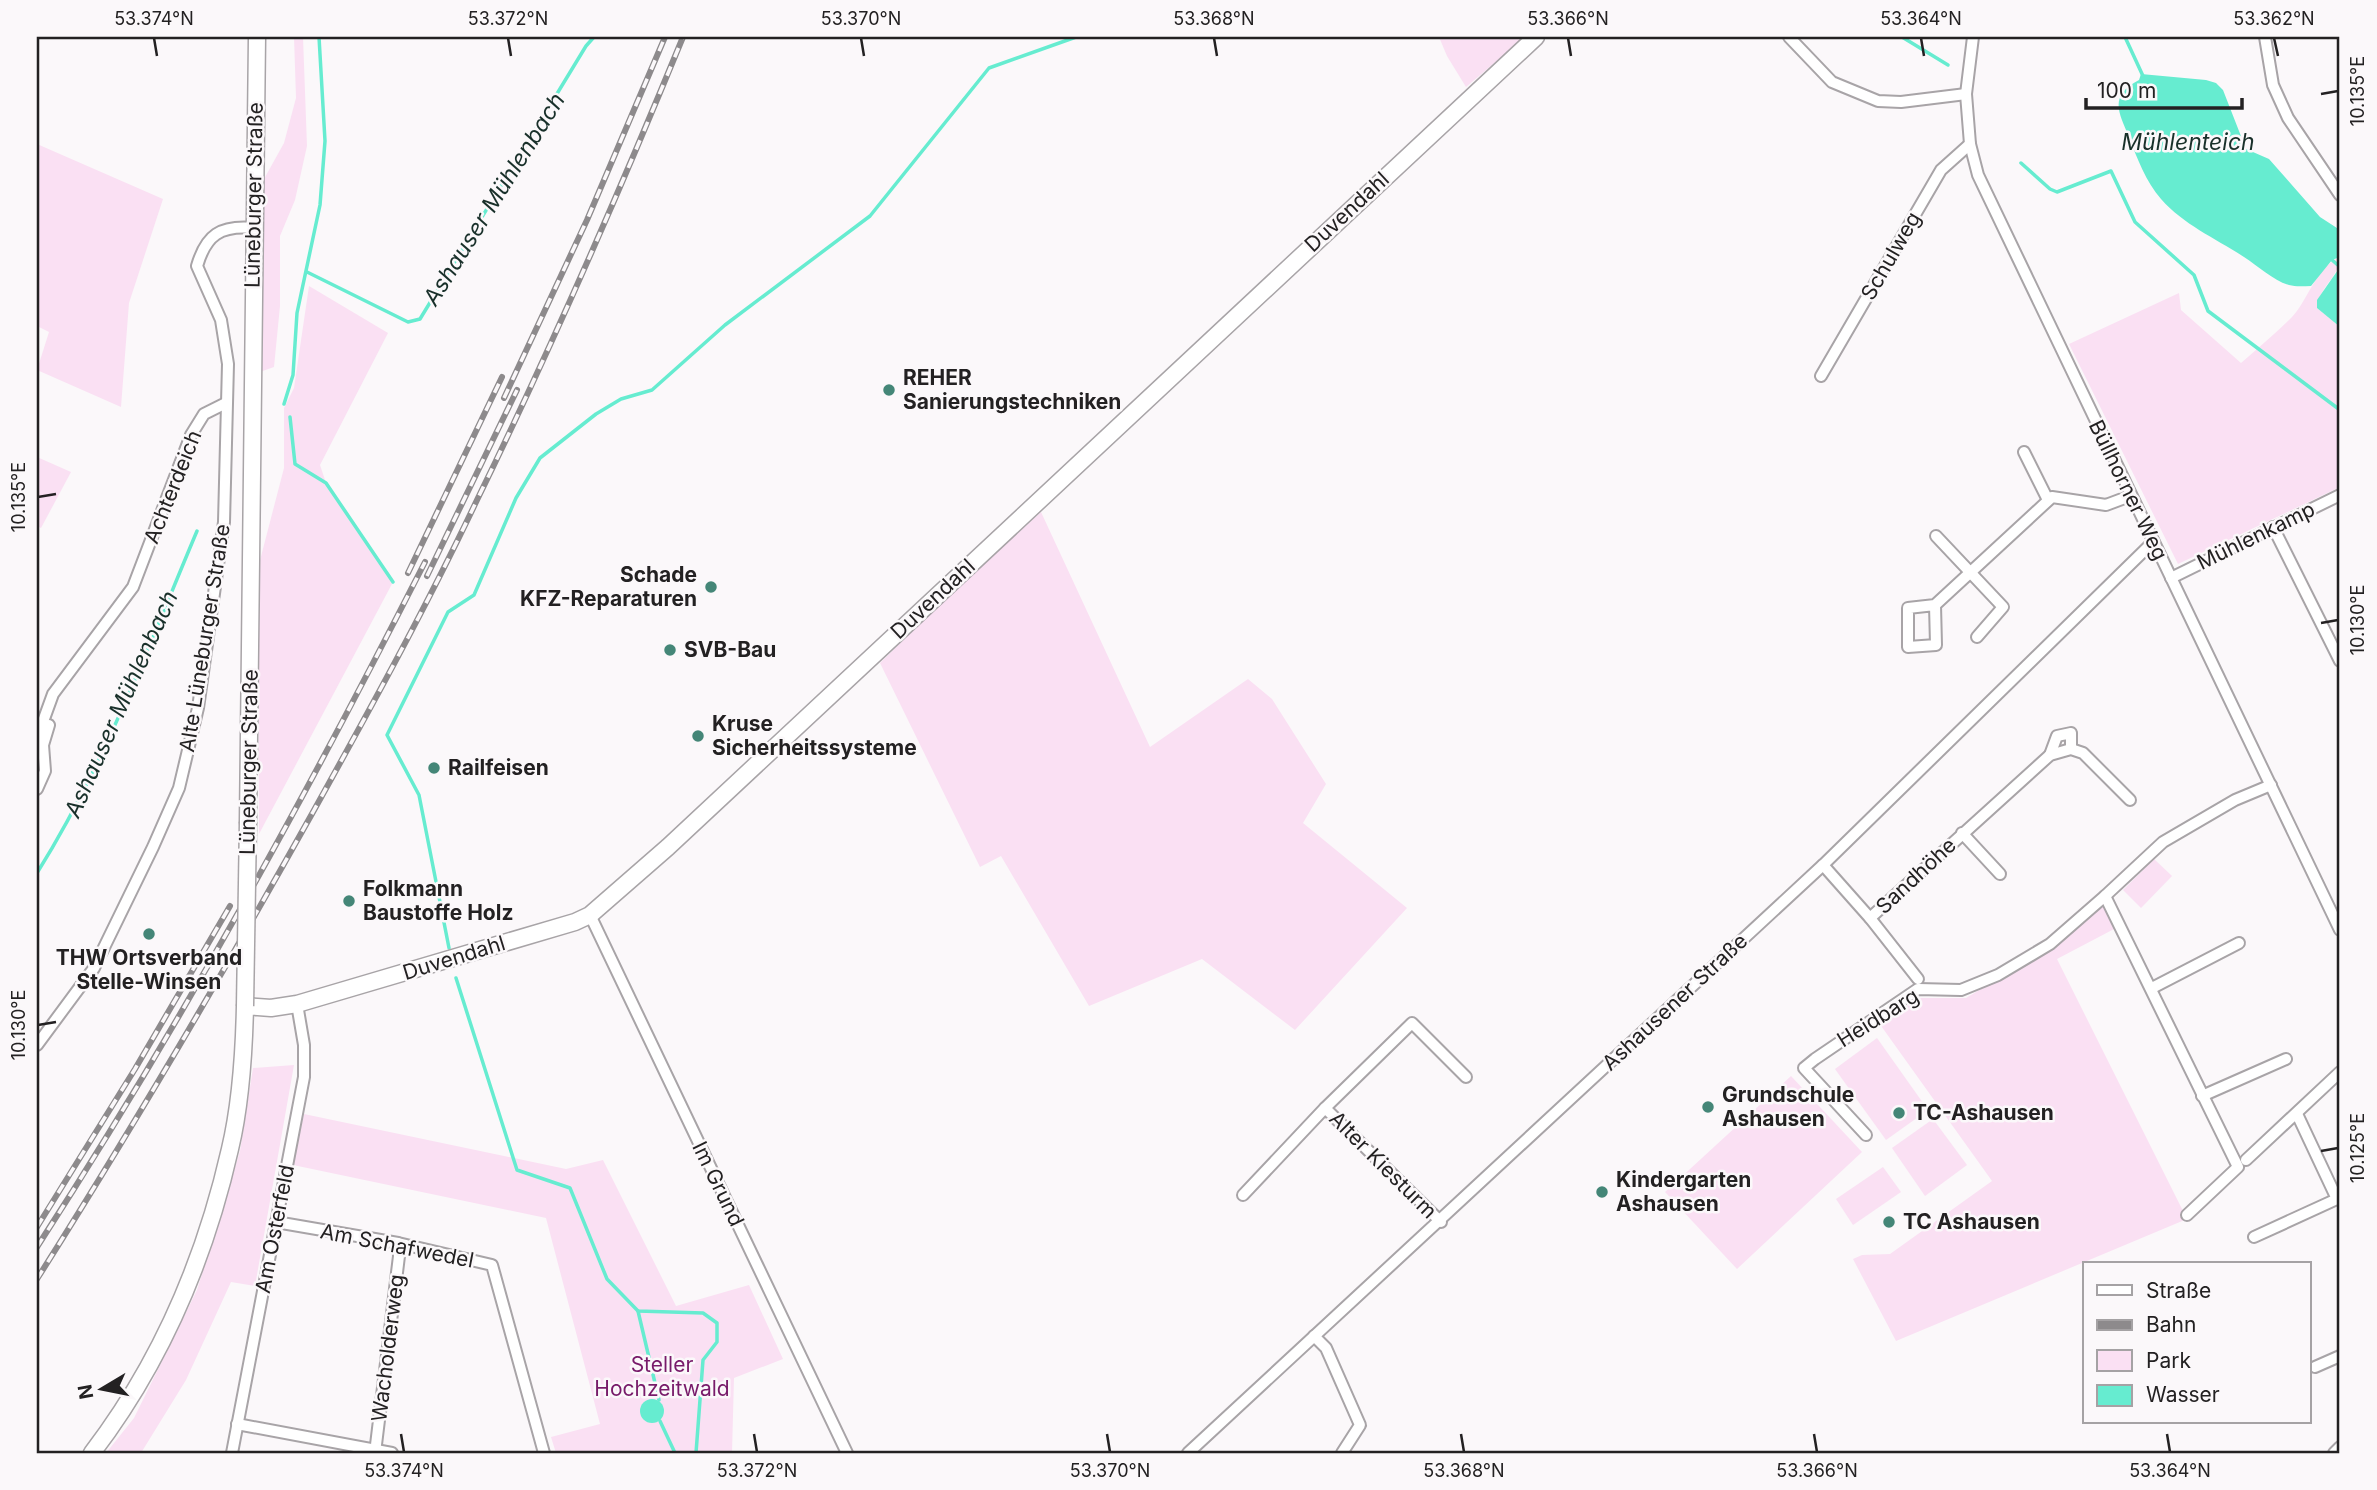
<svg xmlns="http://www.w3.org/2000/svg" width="2377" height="1490" font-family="Inter,sans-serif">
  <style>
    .green { fill: #fae0f3 }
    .water { fill: #66ecd0 }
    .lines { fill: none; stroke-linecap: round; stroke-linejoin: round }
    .stream { stroke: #66ecd0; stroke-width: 3.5 }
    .street-casing { stroke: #a8a4a7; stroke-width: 14 }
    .secondary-casing { stroke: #a8a4a7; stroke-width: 19 }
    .street { stroke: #fff; stroke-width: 10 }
    .secondary { stroke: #fff; stroke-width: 16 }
    .rail-casing { stroke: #8d8a8c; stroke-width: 6 }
    .rail { stroke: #fbf8fa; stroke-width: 3.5; stroke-dasharray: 10; stroke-linecap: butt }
    .secondary-bridge-casing { stroke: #a8a4a7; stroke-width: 19; stroke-linecap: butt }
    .secondary-bridge { stroke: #fff; stroke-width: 16 }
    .ticks { fill: none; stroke: #232122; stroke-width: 2.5 }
    .poi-dot { fill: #448677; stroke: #fbf8fa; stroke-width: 2.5 }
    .labels { text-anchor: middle; stroke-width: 5; stroke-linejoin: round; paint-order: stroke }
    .street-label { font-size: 21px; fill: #232122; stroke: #fbf8fa }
    .poi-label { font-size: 21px; font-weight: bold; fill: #232122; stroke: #fbf8fa; text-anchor: start }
    .park-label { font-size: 21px; fill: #781b6a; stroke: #fbf8fa }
    .water-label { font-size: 23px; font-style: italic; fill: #19302a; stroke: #fbf8fa }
    .neatline { fill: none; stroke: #232122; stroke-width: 2.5 }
    .ticks-label { font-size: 18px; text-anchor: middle; fill: #232122 }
  </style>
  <rect width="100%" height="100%" fill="#fbf8fa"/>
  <g class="green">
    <polygon points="294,37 303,37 307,146 295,200 280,236 280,306 274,367 257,373 264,179 284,143 296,98"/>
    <polygon points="1439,37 1525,37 1466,87 1447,56"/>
    <polygon points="37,144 163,199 129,303 121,407 37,370 49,332 37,326"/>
    <path d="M 2340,257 C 2340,276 2318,288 2317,308 L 2340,327 L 2340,487 L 2178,564 L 2069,344 L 2179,293 L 2181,310 L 2241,363 C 2258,348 2276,333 2292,317 C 2309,299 2315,268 2340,257 Z"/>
    <polygon points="309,286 388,333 320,465 326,483 393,582 259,834 258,568 284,468 284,408 294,388"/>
    <polygon points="37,457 71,472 41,528 37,526"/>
    <polygon points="1041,512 1150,747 1248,679 1272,699 1326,784 1303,823 1407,908 1295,1030 1202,959 1089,1006 1001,856 980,867 880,663 946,598"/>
    <polygon points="2154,859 2172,876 2141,908 2123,890"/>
    <polygon points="2101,905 2105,906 2116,928 2057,959 2187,1219 1896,1341 1853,1259 1862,1255 1890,1254 1992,1181 1879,1023 1917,998 1966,998 2051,947"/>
    <polygon points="1877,1038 1928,1110 1886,1140 1835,1069"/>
    <polygon points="294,1065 255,1286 231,1282 186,1380 141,1453 106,1453 134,1418 197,1290 240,1151 253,1068"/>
    <polygon points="1791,1076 1862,1152 1737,1269 1665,1192"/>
    <polygon points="304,1114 566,1169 603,1160 676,1306 749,1285 783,1359 734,1378 732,1453 556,1453 551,1437 600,1424 546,1218 293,1165"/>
    <polygon points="1933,1119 1967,1165 1925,1196 1892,1148"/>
    <polygon points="1883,1167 1901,1192 1853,1225 1836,1199"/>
  </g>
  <g class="water">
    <path d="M 2141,74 L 2206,80 L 2216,83 L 2223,90 L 2246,149 L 2269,159 L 2320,217 L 2340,230 L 2340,257 L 2332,260 L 2311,286 C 2304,286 2296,287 2289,285 C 2274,281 2258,266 2244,257 C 2215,238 2184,225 2161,199 C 2146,182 2137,158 2129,137 C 2118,111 2109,96 2139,80 Z"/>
    <polygon points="2340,267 2340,327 2317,308 2317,300"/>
    <circle cx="652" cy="1411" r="12"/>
  </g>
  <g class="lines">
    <g class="stream">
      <polyline points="1902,37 1948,65"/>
      <polyline points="2125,37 2143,76"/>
      <polyline points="2021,163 2050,189 2057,192 2111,171 2135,222 2194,275 2208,311 2340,410"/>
      <polyline points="2331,259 2340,267"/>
      <polyline points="307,272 408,322 420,319 586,46 594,37"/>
      <polyline points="284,404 293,375 297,313 320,205 325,141 319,37"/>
      <polyline points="290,417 295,464 326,483 393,582"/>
      <path d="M 37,873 C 103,768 149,645 197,531"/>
      <polyline points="449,948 419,795 387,735 448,612 474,595 516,498 540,458 596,414 621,399 652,390 725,325 870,216 989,68 1076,37"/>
      <polyline points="456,978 517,1170 570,1188 607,1279 638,1311 703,1313 717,1323 717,1342 703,1360 696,1453"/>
      <polyline points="638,1311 659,1400"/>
      <polyline points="660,1421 675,1453"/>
    </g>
    <g class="street-casing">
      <g id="street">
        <polyline points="1789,37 1832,82 1878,101 1901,102 1966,94"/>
        <polyline points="1973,37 1966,94 1970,144 1978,175 2340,930"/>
        <polyline points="2265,37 2273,85 2288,118 2340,195"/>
        <polyline points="1821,376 1941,170 1970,144"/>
        <polyline points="2024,452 2048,500"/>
        <polyline points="2273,527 2340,661"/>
        <polyline points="1936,536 2003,607 1977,637"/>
        <polyline points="2171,578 2340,495"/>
        <polyline points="1935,605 1936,645 1908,647 1908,608 1935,605 2052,497 2106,505 2130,496"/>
        <polyline points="37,738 53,694 133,587 191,435 204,414 226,403"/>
        <polyline points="2050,755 2057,736 2071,733 2071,749"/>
        <polyline points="37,789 45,771 43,745 49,725"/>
        <polyline points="1962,833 2000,874"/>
        <polyline points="1823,865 1870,918 1918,979"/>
        <polyline points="2105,896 2238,1167 2187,1215"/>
        <polyline points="590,915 847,1453"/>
        <polyline points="1870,918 2050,755 2071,749 2083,753 2130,800"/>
        <polyline points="2152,988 2239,943"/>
        <path d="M 37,1045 L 94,968 L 153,847 L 179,788 L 198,708 L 224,522 L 228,364 L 221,320 L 197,266 C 206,235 220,225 254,228"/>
        <polyline points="2202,1096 2286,1059"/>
        <polyline points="1325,1108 1412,1023 1466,1077"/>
        <polyline points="1866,1135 1804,1068 1815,1059 1918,989 1961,990 1998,975 2050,944 2105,896 2163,842 2235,800 2271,785"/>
        <polyline points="2246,1160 2340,1072"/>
        <polyline points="1243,1195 1325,1108 1441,1222"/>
        <polyline points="276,1222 398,1243 492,1265 544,1453"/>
        <polyline points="2254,1237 2337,1199 2297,1114"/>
        <polyline points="1314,1336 1326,1348 1360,1425 1342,1453"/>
        <polyline points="2315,1367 2340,1356"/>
        <polyline points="237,1424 392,1453"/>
        <polyline points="232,1453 304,1077 304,1045 297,1004"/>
        <polyline points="375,1453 399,1256 398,1243"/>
        <polyline points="1188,1453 1823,865 2153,542"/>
        <polyline points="2334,1453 2340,1447"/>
      </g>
    </g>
    <g class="secondary-casing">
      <g id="secondary">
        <polyline points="248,822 257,37"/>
        <path d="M 92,1453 C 160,1364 205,1259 230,1149 C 241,1103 244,1053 245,1006 L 271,1008 L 297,1004 L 575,922 L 590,915 L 668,847 L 1536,37"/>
      </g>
    </g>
    <use href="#street" class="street"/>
    <use href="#secondary" class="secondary"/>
    <g class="rail-casing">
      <g id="rail">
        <polyline points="504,398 587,220 665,37"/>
        <polyline points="408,573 502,377"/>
        <polyline points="427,576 517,390"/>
        <polyline points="37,1227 135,1069 230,906"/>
        <path d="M 37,1247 C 180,1026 306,796 425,562"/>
        <path d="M 37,1279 C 134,1126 225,970 313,812 C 370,709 427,606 477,500 C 551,348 619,193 683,37"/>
      </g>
    </g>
    <use href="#rail" class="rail"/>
    <g class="secondary-bridge-casing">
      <polyline id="secondary-bridge" points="245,1006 248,822"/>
    </g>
    <use href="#secondary-bridge" class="secondary-bridge"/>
  </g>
  <path class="ticks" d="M 154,38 L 157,56M 508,38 L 511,56M 861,38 L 864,56M 1214,38 L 1217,56M 1568,38 L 1571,56M 1921,38 L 1924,56M 2274,38 L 2278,56M 2321,94 L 2338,91M 38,497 L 56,494M 2321,623 L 2338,620M 38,1025 L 56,1022M 2321,1151 L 2338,1148M 401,1434 L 404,1452M 754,1434 L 757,1452M 1107,1434 L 1110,1452M 1461,1434 L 1464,1452M 1814,1434 L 1817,1452M 2167,1434 L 2170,1452"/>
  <g class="poi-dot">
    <circle cx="889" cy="390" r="7"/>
    <circle cx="711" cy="587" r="7"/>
    <circle cx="670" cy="650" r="7"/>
    <circle cx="698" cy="736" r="7"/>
    <circle cx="434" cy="768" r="7"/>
    <circle cx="349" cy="901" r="7"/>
    <circle cx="149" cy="934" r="7"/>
    <circle cx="1708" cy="1107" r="7"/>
    <circle cx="1899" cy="1113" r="7"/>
    <circle cx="1602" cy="1192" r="7"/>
    <circle cx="1889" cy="1222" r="7"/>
  </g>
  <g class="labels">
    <g class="street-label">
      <text transform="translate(254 195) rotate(-89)" y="7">Lüneburger Straße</text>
      <text transform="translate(1347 212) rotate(-43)" y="7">Duvendahl</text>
      <text transform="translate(1891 256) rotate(-60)" y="7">Schulweg</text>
      <text transform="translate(173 487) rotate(-68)" y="7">Achterdeich</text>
      <text transform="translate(2128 490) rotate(64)" y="7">Büllhorner Weg</text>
      <text transform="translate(2256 536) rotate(-26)" y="7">Mühlenkamp</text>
      <text transform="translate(933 599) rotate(-43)" y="7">Duvendahl</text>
      <text transform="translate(205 638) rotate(-81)" y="7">Alte Lüneburger Straße</text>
      <text transform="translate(249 762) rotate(-89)" y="7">Lüneburger Straße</text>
      <text transform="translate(1916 876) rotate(-43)" y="7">Sandhöhe</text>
      <text transform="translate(454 958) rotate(-17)" y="7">Duvendahl</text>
      <text transform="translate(1675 1002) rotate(-43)" y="7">Ashausener Straße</text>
      <text transform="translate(1878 1018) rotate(-32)" y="7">Heidbarg</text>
      <text transform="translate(1383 1165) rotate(45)" y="7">Alter Kiesturm</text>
      <text transform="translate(718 1184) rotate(64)" y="7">Im Grund</text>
      <text transform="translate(275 1229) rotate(-79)" y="7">Am Osterfeld</text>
      <text transform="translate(397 1246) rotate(11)" y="7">Am Schafwedel</text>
      <text transform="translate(388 1348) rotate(-83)" y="7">Wacholderweg</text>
    </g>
    <g class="poi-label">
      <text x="903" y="385">REHER<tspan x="903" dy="24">Sanierungstechniken</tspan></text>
      <text x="697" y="582" text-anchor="end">Schade<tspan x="697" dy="24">KFZ-Reparaturen</tspan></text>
      <text x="684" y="657">SVB-Bau</text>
      <text x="712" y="731">Kruse<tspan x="712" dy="24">Sicherheitssysteme</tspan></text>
      <text x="448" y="775">Railfeisen</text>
      <text x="363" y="896">Folkmann<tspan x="363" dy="24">Baustoffe Holz</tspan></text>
      <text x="149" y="965" text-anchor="middle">THW Ortsverband<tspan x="149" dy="24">Stelle-Winsen</tspan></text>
      <text x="1722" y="1102">Grundschule<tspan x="1722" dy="24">Ashausen</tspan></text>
      <text x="1913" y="1120">TC-Ashausen</text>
      <text x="1616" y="1187">Kindergarten<tspan x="1616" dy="24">Ashausen</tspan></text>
      <text x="1903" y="1229">TC Ashausen</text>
    </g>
    <g class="park-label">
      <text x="662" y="1372">Steller<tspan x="662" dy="24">Hochzeitwald</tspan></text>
    </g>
    <g class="water-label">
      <text x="2188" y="150">Mühlenteich</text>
      <text transform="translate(494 199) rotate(-58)" y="8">Ashauser Mühlenbach</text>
      <text transform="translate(121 704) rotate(-66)" y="8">Ashauser Mühlenbach</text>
    </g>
  </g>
  <rect width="2377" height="1490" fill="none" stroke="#fbf8fa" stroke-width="77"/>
  <rect x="2083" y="1262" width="228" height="161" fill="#fbf8fa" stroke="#a5a2a4" stroke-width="2"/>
  <rect x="2097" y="1285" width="35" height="10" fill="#ffffff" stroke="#a5a2a4" stroke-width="2"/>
  <text x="2146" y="1298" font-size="21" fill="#232122">Straße</text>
  <rect x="2097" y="1320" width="35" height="10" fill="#8d8a8c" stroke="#a5a2a4" stroke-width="2"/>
  <text x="2146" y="1332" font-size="21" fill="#232122">Bahn</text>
  <rect x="2097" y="1350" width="35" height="21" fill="#fae0f3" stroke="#a5a2a4" stroke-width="2"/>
  <text x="2146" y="1368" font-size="21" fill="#232122">Park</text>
  <rect x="2097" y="1385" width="35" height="21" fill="#66ecd0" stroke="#a5a2a4" stroke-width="2"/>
  <text x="2146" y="1402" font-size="21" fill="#232122">Wasser</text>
  <g transform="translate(102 1389) rotate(260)" stroke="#fbf8fa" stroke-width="5" paint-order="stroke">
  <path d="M0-5L12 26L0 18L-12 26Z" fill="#232122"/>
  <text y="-10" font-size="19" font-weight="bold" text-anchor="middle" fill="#232122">N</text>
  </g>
  <path d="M2086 98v10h156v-10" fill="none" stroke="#232122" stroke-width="3.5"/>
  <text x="2097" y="98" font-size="21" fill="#232122" stroke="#fbf8fa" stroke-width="5" paint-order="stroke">100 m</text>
  <rect x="38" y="38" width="2300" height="1414" class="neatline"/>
  <g class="ticks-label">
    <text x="154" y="25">53.374°N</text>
    <text x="508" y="25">53.372°N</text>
    <text x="861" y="25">53.370°N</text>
    <text x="1214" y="25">53.368°N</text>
    <text x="1568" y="25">53.366°N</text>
    <text x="1921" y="25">53.364°N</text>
    <text x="2274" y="25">53.362°N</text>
    <text transform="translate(2358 91) rotate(-90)" y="6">10.135°E</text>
    <text transform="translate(19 497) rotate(-90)" y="6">10.135°E</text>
    <text transform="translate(2358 620) rotate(-90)" y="6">10.130°E</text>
    <text transform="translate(19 1025) rotate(-90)" y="6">10.130°E</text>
    <text transform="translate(2358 1148) rotate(-90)" y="6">10.125°E</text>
    <text x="404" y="1477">53.374°N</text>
    <text x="757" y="1477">53.372°N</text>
    <text x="1110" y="1477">53.370°N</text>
    <text x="1464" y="1477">53.368°N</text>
    <text x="1817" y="1477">53.366°N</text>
    <text x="2170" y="1477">53.364°N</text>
  </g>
</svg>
